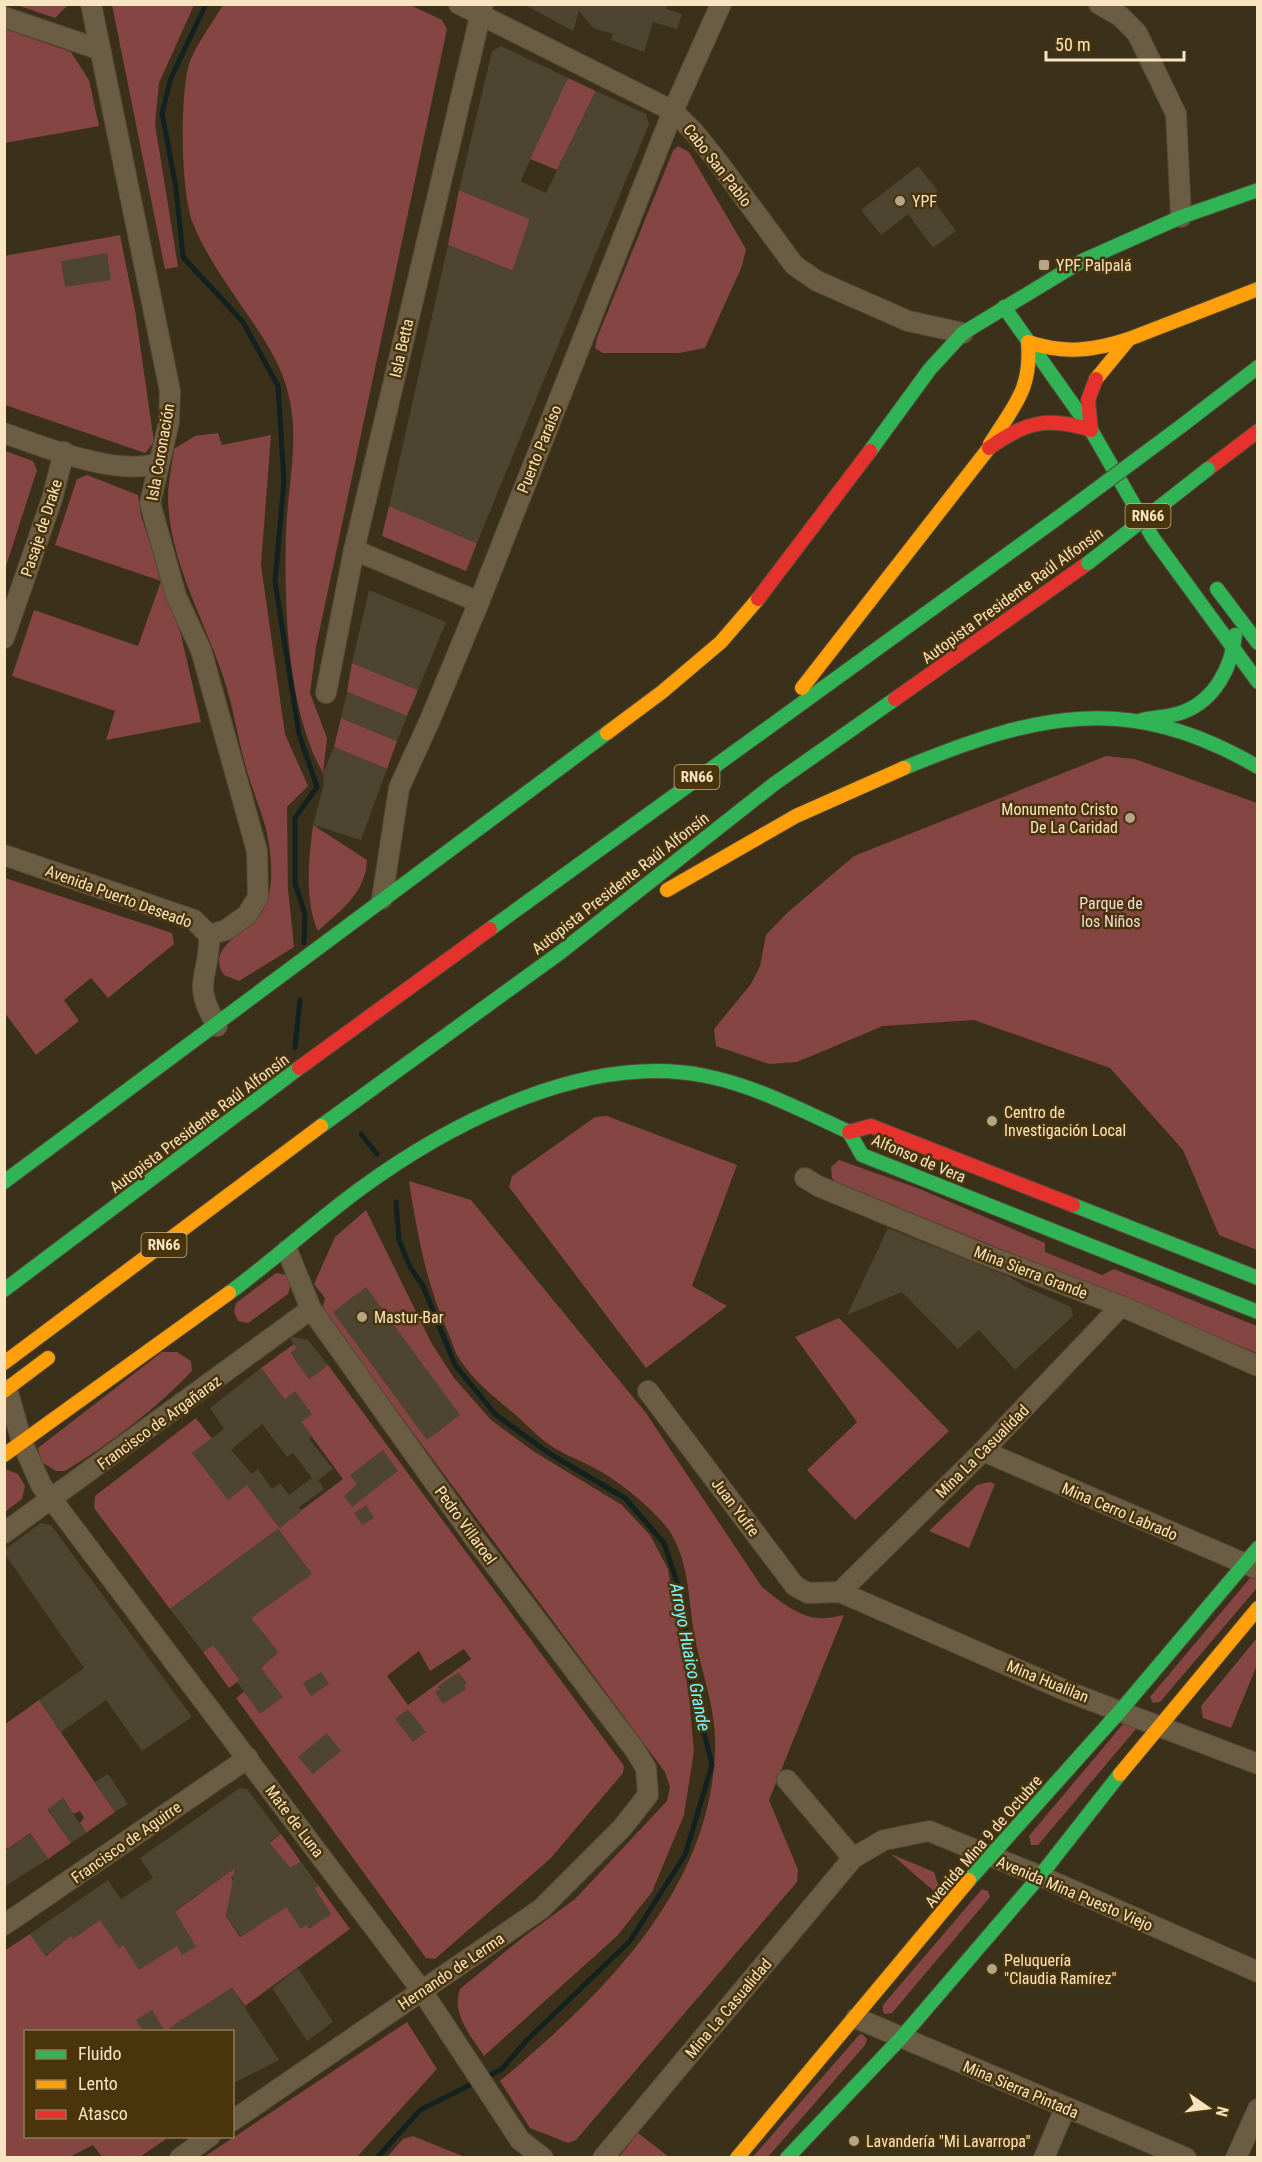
<svg xmlns="http://www.w3.org/2000/svg" width="1262" height="2162" font-family="'Roboto Condensed',sans-serif">
  <style>
    .green { fill: #854543; fill-rule: evenodd }
    .lines { fill: none; stroke-linecap: round; stroke-linejoin: round }
    .stream { stroke: #132120; stroke-width: 5 }
    .building { fill: #4d452f; fill-rule: evenodd }
    .street-casing { stroke: #544a38; stroke-width: 22 }
    .fast-casing { stroke: #544a38; stroke-width: 16 }
    .slow-casing { stroke: #544a38; stroke-width: 16 }
    .jam-casing { stroke: #544a38; stroke-width: 16 }
    .street { stroke: #6b5d43; stroke-width: 20 }
    .fast { stroke: #30b455; stroke-width: 14 }
    .slow { stroke: #ff9f0a; stroke-width: 14 }
    .jam { stroke: #e5322d; stroke-width: 14 }
    .fast-bridge-casing { stroke: #544a38; stroke-width: 16; stroke-linecap: butt }
    .fast-bridge { stroke: #30b455; stroke-width: 14 }
    .poi-dot { fill: #b6a587; stroke: #49340c; stroke-width: 2 }
    .labels { text-anchor: middle; stroke-width: 5; stroke-linejoin: round; paint-order: stroke }
    .shield { fill: #49340c; stroke: #c4af8b; stroke-width: 1.5 }
    .shield-label { font-size: 15px; font-weight: bold; fill: #f9e4c1 }
    .street-label { font-size: 16px; fill: #f9e4c1; stroke: #49340c }
    .poi-label { font-size: 16px; fill: #f9e4c1; stroke: #49340c; text-anchor: start }
    .park-label { font-size: 16px; fill: #f3dad9; stroke: #49340c }
    .water-label { font-size: 18px; font-style: italic; fill: #79f8ff; stroke: #49340c }
  </style>
  <rect width="100%" height="100%" fill="#3b301a"/>
  <g class="green">
    <polygon points="17,5 68,5 55,18"/>
    <polygon points="112,5 194,5 159,83 155,124 178,267 165,269"/>
    <path d="M 223,5 L 410,5 L 442,20 L 447,29 L 316,647 L 310,693 L 327,738 L 323,773 C 287,710 284,606 286,534 C 287,492 298,449 291,407 C 284,361 257,330 232,292 C 217,270 201,245 192,221 C 181,189 180,101 188,68 C 192,50 213,22 223,5 Z"/>
    <polygon points="5,29 71,52 89,80 99,126 5,143"/>
    <polygon points="568,78 596,91 557,170 530,159 520,182 472,135 552,109"/>
    <polygon points="678,146 689,152 746,249 742,266 705,348 679,353 603,353 595,348 597,338 673,151"/>
    <polygon points="459,190 530,219 513,271 448,245"/>
    <polygon points="120,235 135,310 154,442 145,453 5,405 4,256"/>
    <path d="M 218,433 L 222,445 L 271,435 L 261,565 L 285,734 L 308,786 L 287,807 L 288,889 L 294,947 L 239,981 L 224,975 C 203,945 254,932 265,906 C 275,884 271,852 266,829 C 260,807 251,786 245,764 C 237,735 233,705 223,676 C 203,617 170,562 168,499 C 168,483 172,465 174,449 L 195,436 Z"/>
    <polygon points="5,451 33,461 37,470 5,569"/>
    <polygon points="87,475 138,495 141,516 181,635 201,722 106,740 115,711 12,676 34,610 138,646 161,581 55,545 77,479"/>
    <polygon points="389,506 477,543 466,571 382,536"/>
    <polygon points="352,663 418,690 407,716 347,692"/>
    <polygon points="341,718 397,741 387,769 334,747"/>
    <polygon points="1106,756 1135,759 1257,803 1257,1250 1219,1235 1183,1150 1110,1068 974,1020 883,1026 797,1062 769,1064 716,1046 714,1029 751,984 760,966 766,935 787,913 854,856"/>
    <path d="M 313,825 L 367,860 C 366,893 340,911 318,931 C 304,899 309,859 313,825 Z"/>
    <polygon points="5,878 172,933 174,944 108,998 91,978 64,1000 79,1021 36,1055 5,1013"/>
    <polygon points="607,1116 737,1165 692,1286 727,1306 646,1368 509,1187 512,1176 595,1117"/>
    <polygon points="839,1160 920,1189 1045,1243 1045,1252 1102,1275 1114,1269 1257,1326 1257,1353 836,1182 832,1178 831,1167"/>
    <path d="M 409,1181 L 471,1200 L 646,1413 L 762,1587 C 777,1599 799,1618 820,1618 C 828,1619 837,1616 844,1615 L 769,1800 L 798,1870 L 797,1882 L 576,2140 L 568,2143 L 530,2128 L 500,2081 C 601,1996 710,1892 715,1751 C 717,1715 704,1679 696,1644 C 688,1607 691,1565 670,1532 C 657,1512 621,1483 600,1471 C 586,1463 570,1457 556,1449 C 542,1441 530,1428 518,1417 C 496,1398 477,1385 460,1360 C 454,1351 451,1339 447,1330 C 426,1282 417,1233 409,1181 Z"/>
    <path d="M 366,1210 L 432,1344 L 454,1378 L 491,1420 L 533,1451 L 622,1505 L 650,1535 L 668,1569 L 689,1696 L 694,1751 L 684,1815 L 652,1892 L 617,1936 L 484,2056 C 471,2036 451,2014 460,1989 L 522,1938 L 575,1899 L 667,1801 L 670,1787 L 665,1772 L 322,1310 L 325,1298 L 314,1284 L 335,1237 Z"/>
    <polygon points="276,1273 286,1275 291,1284 288,1294 248,1323 238,1321 234,1312 236,1303"/>
    <polygon points="839,1318 949,1431 855,1520 807,1470 857,1422 795,1337"/>
    <path d="M 294,1344 L 297,1348 L 291,1353 L 309,1379 L 328,1365 L 624,1766 L 623,1773 L 550,1859 L 435,1959 L 426,1958 L 236,1698 L 265,1676 L 260,1669 L 278,1652 L 258,1627 L 229,1665 L 240,1680 L 229,1688 L 203,1652 L 311,1573 L 278,1529 L 170,1609 L 94,1508 L 95,1496 L 196,1418 L 279,1527 L 343,1479 L 261,1368 ZM 464,1649 L 471,1659 L 408,1705 L 387,1676 L 419,1651 L 430,1671 Z"/>
    <path d="M 162,1352 L 177,1352 L 191,1361 L 192,1371 C 156,1409 111,1443 65,1471 L 56,1471 L 41,1462 L 38,1448 Z"/>
    <polygon points="5,1469 18,1474 25,1486 22,1499 5,1512"/>
    <polygon points="990,1482 995,1484 969,1548 929,1531 977,1485"/>
    <polygon points="1250,1578 1256,1579 1256,1589 1160,1702 1153,1703 1150,1697"/>
    <polygon points="1257,1638 1257,1665 1231,1728 1203,1718 1201,1706"/>
    <polygon points="39,1700 115,1812 86,1833 80,1823 84,1818 80,1811 73,1814 63,1798 48,1810 71,1843 48,1859 30,1833 8,1849 4,1844 4,1725"/>
    <polygon points="1124,1723 1136,1725 1136,1729 1038,1845 1031,1845 1029,1836"/>
    <polygon points="281,1834 301,1862 290,1868 275,1850 247,1863 231,1878 245,1897 237,1894 229,1902 226,1916 240,1937 318,1885 350,1929 245,2006 232,1988 174,2025 178,2031 26,2032 26,2136 169,2137 140,2157 102,2157 93,2145 70,2157 5,2157 4,1951 30,1934 46,1956 62,1943 56,1916 73,1938 100,1920 176,1911"/>
    <polygon points="891,1854 934,1872 939,1887 935,1892"/>
    <polygon points="982,1889 988,1891 990,1897 892,2013 885,2014 883,2012 883,2005"/>
    <polygon points="407,2022 437,2069 357,2157 204,2157"/>
    <polygon points="862,2034 867,2039 865,2045 768,2157 752,2158 859,2035"/>
    <polygon points="638,2133 669,2157 619,2157"/>
    <polygon points="413,2136 465,2157 387,2157 403,2139"/>
  </g>
  <g class="lines">
    <g class="stream">
      <polyline points="206,4 171,78 162,113 176,188 183,257 243,322 278,386 284,481 275,582 299,734 317,787 295,818 295,883 305,914 304,943"/>
      <polyline points="295,1048 300,1000"/>
      <polyline points="361,1134 377,1154"/>
      <polyline points="396,1202 399,1240 410,1267 423,1286 455,1365 496,1415 550,1454 625,1498 664,1543 683,1600 688,1667 712,1765 685,1855 630,1941 526,2041 502,2069 484,2078"/>
      <polyline points="377,2158 420,2110 476,2082"/>
    </g>
  </g>
  <g class="building">
    <polygon points="523,4 668,4 666,9 682,14 677,29 653,22 644,52 611,40 613,34 593,28 579,11 573,31"/>
    <polygon points="501,46 568,78 520,181 546,193 596,91 646,114 649,124 477,543 389,506 448,245 512,271 530,219 459,190 492,51"/>
    <polygon points="918,166 938,191 931,197 956,231 933,248 908,214 881,235 861,210"/>
    <polygon points="107,253 111,280 65,287 61,261"/>
    <polygon points="369,590 446,622 418,690 352,663"/>
    <polygon points="347,692 407,716 397,741 341,718"/>
    <polygon points="334,747 387,769 361,840 313,825 324,784 323,773"/>
    <polygon points="888,1228 1010,1277 1024,1286 1071,1307 1073,1316 1015,1370 979,1330 958,1349 902,1292 847,1315"/>
    <polygon points="366,1287 460,1415 427,1440 333,1312"/>
    <polygon points="293,1337 308,1340 328,1365 309,1379 291,1353 297,1348 290,1339"/>
    <path d="M 261,1368 L 284,1400 L 295,1391 L 312,1414 L 301,1422 L 312,1437 L 309,1439 L 333,1469 L 318,1480 L 324,1489 L 299,1507 L 302,1511 L 280,1528 L 247,1485 L 228,1500 L 192,1453 L 224,1429 L 210,1408 ZM 262,1424 L 287,1457 L 293,1453 L 312,1478 L 289,1495 L 280,1483 L 272,1489 L 258,1469 L 252,1474 L 231,1450 Z"/>
    <polygon points="383,1450 398,1471 352,1507 344,1496 357,1484 350,1475"/>
    <polygon points="366,1505 374,1518 362,1525 354,1513"/>
    <polygon points="41,1523 51,1525 192,1717 142,1751 106,1700 61,1732 39,1700 84,1668 4,1553 4,1550"/>
    <polygon points="278,1529 312,1574 251,1618 278,1652 261,1668 283,1697 260,1714 237,1682 240,1680 213,1645 203,1652 170,1609"/>
    <polygon points="321,1672 329,1684 311,1696 303,1683"/>
    <polygon points="459,1672 467,1684 464,1685 466,1689 443,1704 435,1692 440,1689 438,1686"/>
    <polygon points="408,1709 426,1732 413,1742 395,1719"/>
    <polygon points="327,1733 341,1751 313,1774 298,1757"/>
    <polygon points="108,1774 128,1804 115,1812 95,1782"/>
    <polygon points="240,1788 247,1789 281,1834 269,1842 290,1868 301,1862 318,1885 314,1887 331,1914 309,1929 306,1925 301,1929 286,1907 241,1937 226,1916 235,1868 175,1911 196,1947 182,1955 177,1946 139,1970 123,1945 119,1948 100,1920 73,1939 71,1936 45,1956 30,1934 108,1880 121,1899 153,1878 140,1858"/>
    <polygon points="63,1798 86,1833 71,1843 48,1809"/>
    <polygon points="30,1833 48,1859 4,1887 4,1849 9,1849"/>
    <polygon points="298,1968 333,2022 307,2041 272,1988"/>
    <polygon points="232,1988 279,2060 232,2084 232,2031 143,2031 136,2020 152,2010 165,2031"/>
  </g>
  <g class="lines">
    <g class="street-casing">
      <g id="street">
        <polyline points="91,4 170,391 169,422 150,503 176,596 201,650 257,851 258,897 247,915 226,930 209,935"/>
        <polyline points="459,4 673,111 694,132 718,162 794,265 817,281 908,321 963,333"/>
        <polyline points="1099,4 1120,16 1137,33 1176,114 1181,217"/>
        <polyline points="4,17 98,49"/>
        <path d="M 4,433 C 43,447 119,477 158,463"/>
        <polyline points="354,550 479,602"/>
        <polyline points="4,638 52,499 64,452"/>
        <polyline points="326,693 354,550 483,4"/>
        <path d="M 4,855 L 194,920 L 209,935 C 210,957 205,965 203,984 C 202,999 210,1013 217,1026"/>
        <polyline points="382,899 399,788 430,720 479,602 673,111 721,4"/>
        <polyline points="805,1178 818,1186 983,1254 1121,1306 1258,1366"/>
        <polyline points="7,1389 22,1442 41,1485 422,1991 520,2140 543,2158"/>
        <polyline points="648,1391 795,1586 808,1593 840,1592 1069,1692 1258,1764"/>
        <polyline points="983,1451 1255,1568"/>
        <polyline points="4,1533 311,1309"/>
        <polyline points="840,1592 983,1451 1121,1306"/>
        <polyline points="787,1780 853,1858"/>
        <polyline points="4,1925 248,1758"/>
        <polyline points="856,2018 1186,2158"/>
        <polyline points="232,2121 541,1909 622,1828 648,1795 646,1768 635,1750 475,1539 311,1309 287,1250"/>
        <polyline points="180,2158 210,2136"/>
        <polyline points="603,2158 853,1858 884,1840 929,1831 1040,1876 1258,1972"/>
        <polyline points="1044,2158 1065,2108"/>
        <polyline points="1236,2158 1258,2109"/>
      </g>
    </g>
    <g class="fast-casing">
      <g id="fast">
        <polyline points="1004,307 1091,430"/>
        <polyline points="1180,427 1258,367"/>
        <polyline points="1091,430 1153,538 1258,682"/>
        <polyline points="870,451 930,369 963,333 1082,261 1181,217 1258,190"/>
        <polyline points="1217,589 1258,643"/>
        <path d="M 1142,720 C 1156,717 1170,717 1183,712 C 1215,700 1232,667 1235,635"/>
        <path d="M 904,768 C 1035,714 1128,691 1258,767"/>
        <polyline points="490,929 1059,517"/>
        <polyline points="321,1126 561,952 774,784 895,699"/>
        <polyline points="849,1132 862,1155 1258,1312"/>
        <polyline points="4,1182 607,733"/>
        <polyline points="1073,1205 1258,1278"/>
        <polyline points="4,1290 299,1068"/>
        <path d="M 229,1293 C 274,1260 315,1222 360,1189 C 453,1121 588,1052 706,1076 C 756,1086 803,1111 849,1132"/>
        <polyline points="969,1880 1121,1710 1258,1548"/>
        <polyline points="787,2158 901,2038 1040,1876 1120,1774"/>
      </g>
    </g>
    <g class="slow-casing">
      <g id="slow">
        <polyline points="1096,379 1129,339 1258,289"/>
        <path d="M 990,444 C 1014,405 1032,390 1028,342 C 1064,354 1093,351 1129,339"/>
        <polyline points="802,688 989,448"/>
        <polyline points="607,733 662,692 721,642 758,599"/>
        <polyline points="667,890 796,816 904,768"/>
        <polyline points="4,1363 321,1126"/>
        <polyline points="4,1391 48,1358"/>
        <polyline points="4,1455 229,1293"/>
        <polyline points="1120,1774 1258,1608"/>
        <polyline points="737,2158 969,1880"/>
      </g>
    </g>
    <g class="jam-casing">
      <g id="jam">
        <path d="M 989,448 C 1025,422 1048,416 1091,430 L 1088,400 L 1096,379"/>
        <polyline points="1208,469 1258,431"/>
        <polyline points="758,599 870,451"/>
        <polyline points="895,699 1088,563"/>
        <polyline points="299,1068 490,929"/>
        <polyline points="849,1132 871,1126 1073,1205"/>
      </g>
    </g>
    <use href="#street" class="street"/>
    <use href="#fast" class="fast"/>
    <use href="#slow" class="slow"/>
    <use href="#jam" class="jam"/>
    <g class="fast-bridge-casing">
      <g id="fast-bridge">
        <polyline points="1059,517 1180,427"/>
        <polyline points="1088,563 1208,469"/>
      </g>
    </g>
    <use href="#fast-bridge" class="fast-bridge"/>
  </g>
  <g class="poi-dot">
    <circle cx="900" cy="201" r="6"/>
    <rect x="1038" y="259" width="12" height="12" rx="3"/>
    <circle cx="1130" cy="818" r="6"/>
    <circle cx="992" cy="1121" r="6"/>
    <circle cx="362" cy="1317" r="6"/>
    <circle cx="992" cy="1969" r="6"/>
    <circle cx="854" cy="2141" r="6"/>
  </g>
  <g class="labels">
    <g class="shield">
      <rect x="1125.5" y="504" width="45" height="24" rx="4.5"/>
      <rect x="674.5" y="765" width="45" height="24" rx="4.5"/>
      <rect x="141.5" y="1233" width="45" height="24" rx="4.5"/>
    </g>
    <g class="shield-label">
      <text x="1148" y="521">RN66</text>
      <text x="697" y="782">RN66</text>
      <text x="164" y="1250">RN66</text>
    </g>
    <g class="street-label">
      <text transform="translate(718 165) rotate(52)" y="6">Cabo San Pablo</text>
      <text transform="translate(401 348) rotate(-77)" y="6">Isla Betta</text>
      <text transform="translate(539 449) rotate(-68)" y="6">Puerto Paraíso</text>
      <text transform="translate(160 452) rotate(-80)" y="6">Isla Coronación</text>
      <text transform="translate(41 528) rotate(-72)" y="6">Pasaje de Drake</text>
      <text transform="translate(1012 595) rotate(-36)" y="6">Autopista Presidente Raúl Alfonsín</text>
      <text transform="translate(620 883) rotate(-38)" y="6">Autopista Presidente Raúl Alfonsín</text>
      <text transform="translate(119 896) rotate(20)" y="6">Avenida Puerto Deseado</text>
      <text transform="translate(199 1123) rotate(-37)" y="6">Autopista Presidente Raúl Alfonsín</text>
      <text transform="translate(919 1158) rotate(23)" y="6">Alfonso de Vera</text>
      <text transform="translate(1031 1272) rotate(21)" y="6">Mina Sierra Grande</text>
      <text transform="translate(159 1422) rotate(-36)" y="6">Francisco de Argañaraz</text>
      <text transform="translate(982 1451) rotate(-45)" y="6">Mina La Casualidad</text>
      <text transform="translate(736 1507) rotate(53)" y="6">Juan Yufre</text>
      <text transform="translate(1120 1511) rotate(23)" y="6">Mina Cerro Labrado</text>
      <text transform="translate(466 1525) rotate(54)" y="6">Pedro Villaroel</text>
      <text transform="translate(1048 1681) rotate(22)" y="6">Mina Hualilan</text>
      <text transform="translate(295 1821) rotate(53)" y="6">Mate de Luna</text>
      <text transform="translate(983 1841) rotate(-49)" y="6">Avenida Mina 9 de Octubre</text>
      <text transform="translate(126 1842) rotate(-35)" y="6">Francisco de Aguirre</text>
      <text transform="translate(1075 1893) rotate(23)" y="6">Avenida Mina Puesto Viejo</text>
      <text transform="translate(451 1971) rotate(-34)" y="6">Hernando de Lerma</text>
      <text transform="translate(728 2008) rotate(-50)" y="6">Mina La Casualidad</text>
      <text transform="translate(1021 2089) rotate(23)" y="6">Mina Sierra Pintada</text>
    </g>
    <g class="poi-label">
      <text x="912" y="207">YPF</text>
      <text x="1056" y="271">YPF Palpalá</text>
      <text x="1118" y="815" text-anchor="end">Monumento Cristo<tspan x="1118" dy="18">De La Caridad</tspan></text>
      <text x="1004" y="1118">Centro de<tspan x="1004" dy="18">Investigación Local</tspan></text>
      <text x="374" y="1323">Mastur-Bar</text>
      <text x="1004" y="1966">Peluquería<tspan x="1004" dy="18">"Claudia Ramírez"</tspan></text>
      <text x="866" y="2147">Lavandería "Mi Lavarropa"</text>
    </g>
    <g class="park-label">
      <text x="1111" y="909">Parque de<tspan x="1111" dy="18">los Niños</tspan></text>
    </g>
    <g class="water-label">
      <text transform="translate(690 1657) rotate(79)" y="6">Arroyo Huaico Grande</text>
    </g>
  </g>
  <rect width="1262" height="2162" fill="none" stroke="#f9e4c1" stroke-width="12"/>
  <rect x="24" y="2030" width="210" height="108" fill="#49340c" stroke="#8f7a54" stroke-width="1.5"/>
  <rect x="36" y="2050" width="30" height="9" fill="#30b455" stroke="#8f7a54" stroke-width="1.5"/>
  <text x="78" y="2060" font-size="18" fill="#f9e4c1">Fluido</text>
  <rect x="36" y="2080" width="30" height="9" fill="#ff9f0a" stroke="#8f7a54" stroke-width="1.5"/>
  <text x="78" y="2090" font-size="18" fill="#f9e4c1">Lento</text>
  <rect x="36" y="2110" width="30" height="9" fill="#e5322d" stroke="#8f7a54" stroke-width="1.5"/>
  <text x="78" y="2120" font-size="18" fill="#f9e4c1">Atasco</text>
  <g transform="translate(1208 2108) rotate(104)" stroke="#49340c" stroke-width="4.5" paint-order="stroke">
  <path d="M0-4.5L10 22L0 15L-10 22Z" fill="#f9e4c1"/>
  <text y="-9" font-size="16" font-weight="bold" text-anchor="middle" fill="#f9e4c1">N</text>
  </g>
  <path d="M1046 51v9h138v-9" fill="none" stroke="#f9e4c1" stroke-width="3"/>
  <text x="1055" y="51" font-size="18" fill="#f9e4c1" stroke="#49340c" stroke-width="4.5" paint-order="stroke">50 m</text>
</svg>
